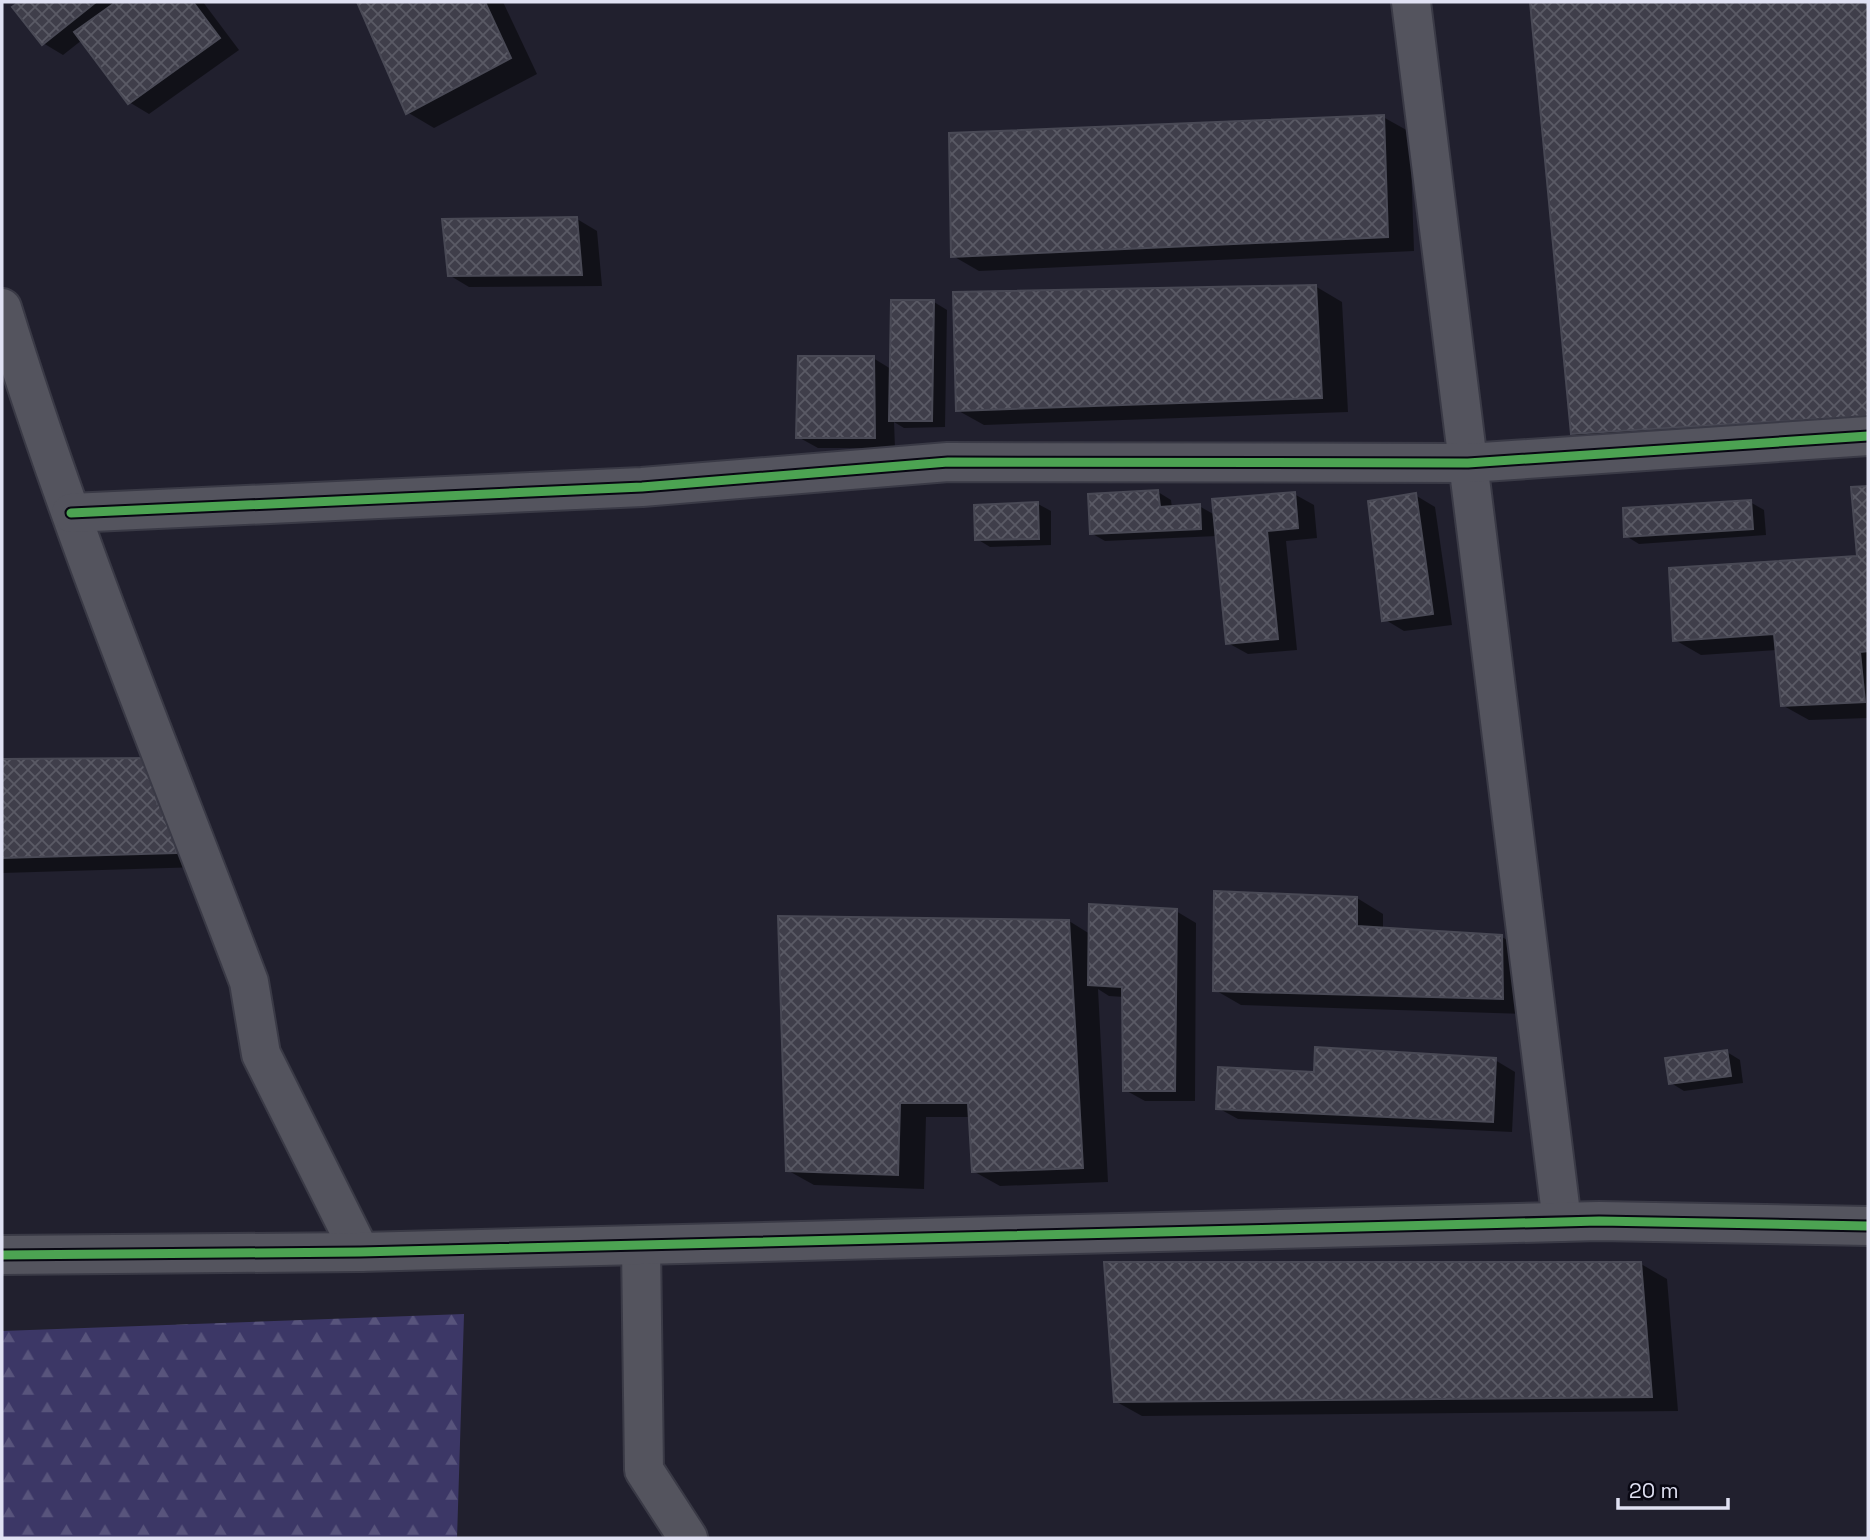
<svg xmlns="http://www.w3.org/2000/svg" width="1870" height="1540" font-family="'Space Grotesk',sans-serif">
  <style>
    .forest { fill: url(#forest-firs) }
    .shadow { fill: #0007 }
    .building { fill: url(#building-cross-hatch); stroke: #494955; stroke-width: 2 }
    .lines { fill: none; stroke-linecap: round; stroke-linejoin: round }
    .minor-casing { stroke: #3a3a46; stroke-width: 42 }
    .minor { stroke: #54545e; stroke-width: 38 }
    .cycleway-casing { stroke: #080712; stroke-width: 13 }
    .cycleway { stroke: #4ca352; stroke-width: 9 }
  </style>
  <defs>
    <pattern id="forest-firs" width="22" height="20" patternUnits="userSpaceOnUse" patternTransform="scale(1.75)"><rect width="22" height="20" fill="#3c3766"/><path d="M5 1l3.5 6h-7zM16 11l3.5 6h-7z" fill="#58547c"/></pattern>
    <pattern id="building-cross-hatch" width="8" height="8" patternUnits="userSpaceOnUse" patternTransform="scale(1.75)"><rect width="8" height="8" fill="#3f3e4a"/><path d="M0 0l8 8M0 8l8-8" fill="none" stroke="#5a5a65"/></pattern>
  </defs>
  <rect width="100%" height="100%" fill="#21202e"/>
  <polygon class="forest" points="464,1314 457,1538 2,1538 2,1331"/>
  <g class="shadow">
    <polygon points="22,2 203,2 239,50 149,114 129,102 82,40 63,55 43,43 15,7"/>
    <polygon points="359,2 503,2 537,74 434,128 407,112"/>
    <polygon points="1532,2 1868,2 1868,431 1599,448 1573,433"/>
    <polygon points="1383,117 1410,132 1414,251 979,271 953,256"/>
    <polygon points="577,219 597,231 602,286 469,287 449,275"/>
    <polygon points="1315,286 1342,302 1348,412 984,425 957,410"/>
    <polygon points="934,302 947,310 945,427 904,428 894,422 895,448 818,448 798,437 873,358 891,369"/>
    <polygon points="1868,487 1868,718 1809,720 1782,705 1777,650 1701,655 1675,640 1859,558 1853,488"/>
    <polygon points="1158,492 1171,500 1172,508 1199,506 1215,515 1294,494 1314,505 1317,538 1286,541 1297,650 1248,654 1228,643 1217,536 1105,541 1091,533"/>
    <polygon points="1415,495 1435,507 1452,625 1404,631 1384,619"/>
    <polygon points="1750,502 1764,510 1766,535 1639,544 1626,536"/>
    <polygon points="1038,504 1051,511 1051,545 990,547 977,539"/>
    <polygon points="154,760 202,867 2,873 2,761"/>
    <polygon points="1357,898 1383,914 1383,930 1502,937 1528,952 1529,1014 1241,1005 1215,990"/>
    <polygon points="1176,911 1196,923 1195,1101 1145,1101 1125,1090 1124,997 1109,996 1098,989 1108,1182 1000,1186 973,1171 971,1117 926,1117 924,1189 814,1185 787,1170 1069,921 1090,934"/>
    <polygon points="1727,1052 1740,1060 1743,1083 1684,1091 1671,1083"/>
    <polygon points="1495,1060 1515,1072 1512,1132 1238,1119 1218,1108 1315,1074"/>
    <polygon points="1641,1264 1667,1279 1678,1411 1142,1416 1115,1401"/>
  </g>
  <g class="building">
    <polygon points="19,2 96,2 42,45 12,7"/>
    <polygon points="116,2 193,2 220,38 128,104 74,32"/>
    <polygon points="357,2 485,2 511,58 406,114"/>
    <polygon points="1530,2 1868,2 1868,416 1571,434"/>
    <polygon points="1384,115 1388,237 951,257 949,133"/>
    <polygon points="577,217 582,275 448,276 442,219"/>
    <polygon points="1316,285 1322,398 956,411 953,292"/>
    <polygon points="891,300 934,300 932,421 889,421"/>
    <polygon points="798,356 874,356 875,438 796,438"/>
    <polygon points="1868,486 1868,651 1860,652 1865,702 1781,706 1774,634 1673,641 1669,568 1857,556 1851,487"/>
    <polygon points="1158,490 1160,507 1200,504 1201,529 1090,534 1088,494"/>
    <polygon points="1295,492 1298,528 1267,531 1278,639 1226,644 1212,499"/>
    <polygon points="1416,493 1433,614 1382,621 1368,501"/>
    <polygon points="1751,500 1753,529 1624,537 1623,508"/>
    <polygon points="1038,502 1039,539 975,540 974,505"/>
    <polygon points="154,758 157,804 174,803 176,853 2,858 2,759"/>
    <polygon points="1214,891 1357,897 1357,926 1502,935 1503,999 1213,991"/>
    <polygon points="1089,904 1177,909 1175,1091 1123,1091 1122,987 1088,985"/>
    <polygon points="778,916 1069,920 1083,1168 972,1172 968,1103 900,1103 898,1175 786,1171"/>
    <polygon points="1315,1047 1496,1058 1493,1122 1216,1109 1218,1067 1314,1072"/>
    <polygon points="1727,1050 1731,1076 1669,1084 1665,1058"/>
    <polygon points="1104,1262 1641,1262 1652,1397 1114,1402"/>
  </g>
  <g class="lines">
    <g class="minor-casing">
      <g id="minor">
        <polyline points="1411,2 1562,1222"/>
        <path d="M 2,308 C 72,536 164,758 249,982 L 261,1054 L 360,1252"/>
        <polyline points="71,513 642,487 948,462 1468,463 1868,436"/>
        <polyline points="641,1245 644,1470 688,1538"/>
        <polyline points="2,1255 360,1252 1599,1221 1868,1226"/>
      </g>
    </g>
    <use href="#minor" class="minor"/>
    <g class="cycleway-casing">
      <g id="cycleway">
        <polyline points="71,513 642,487 948,462 1468,463 1868,436"/>
        <polyline points="2,1255 360,1252 1599,1221 1868,1226"/>
      </g>
    </g>
    <use href="#cycleway" class="cycleway"/>
  </g>
  <rect width="1870" height="1540" fill="none" stroke="#e0e1f3" stroke-width="7"/>
  <path d="M1618 1498v10h110v-10" fill="none" stroke="#e0e1f3" stroke-width="3.5"/>
  <text x="1629" y="1498" font-size="21" fill="#e0e1f3" stroke="#080712" stroke-width="5" paint-order="stroke">20 m</text>
</svg>
